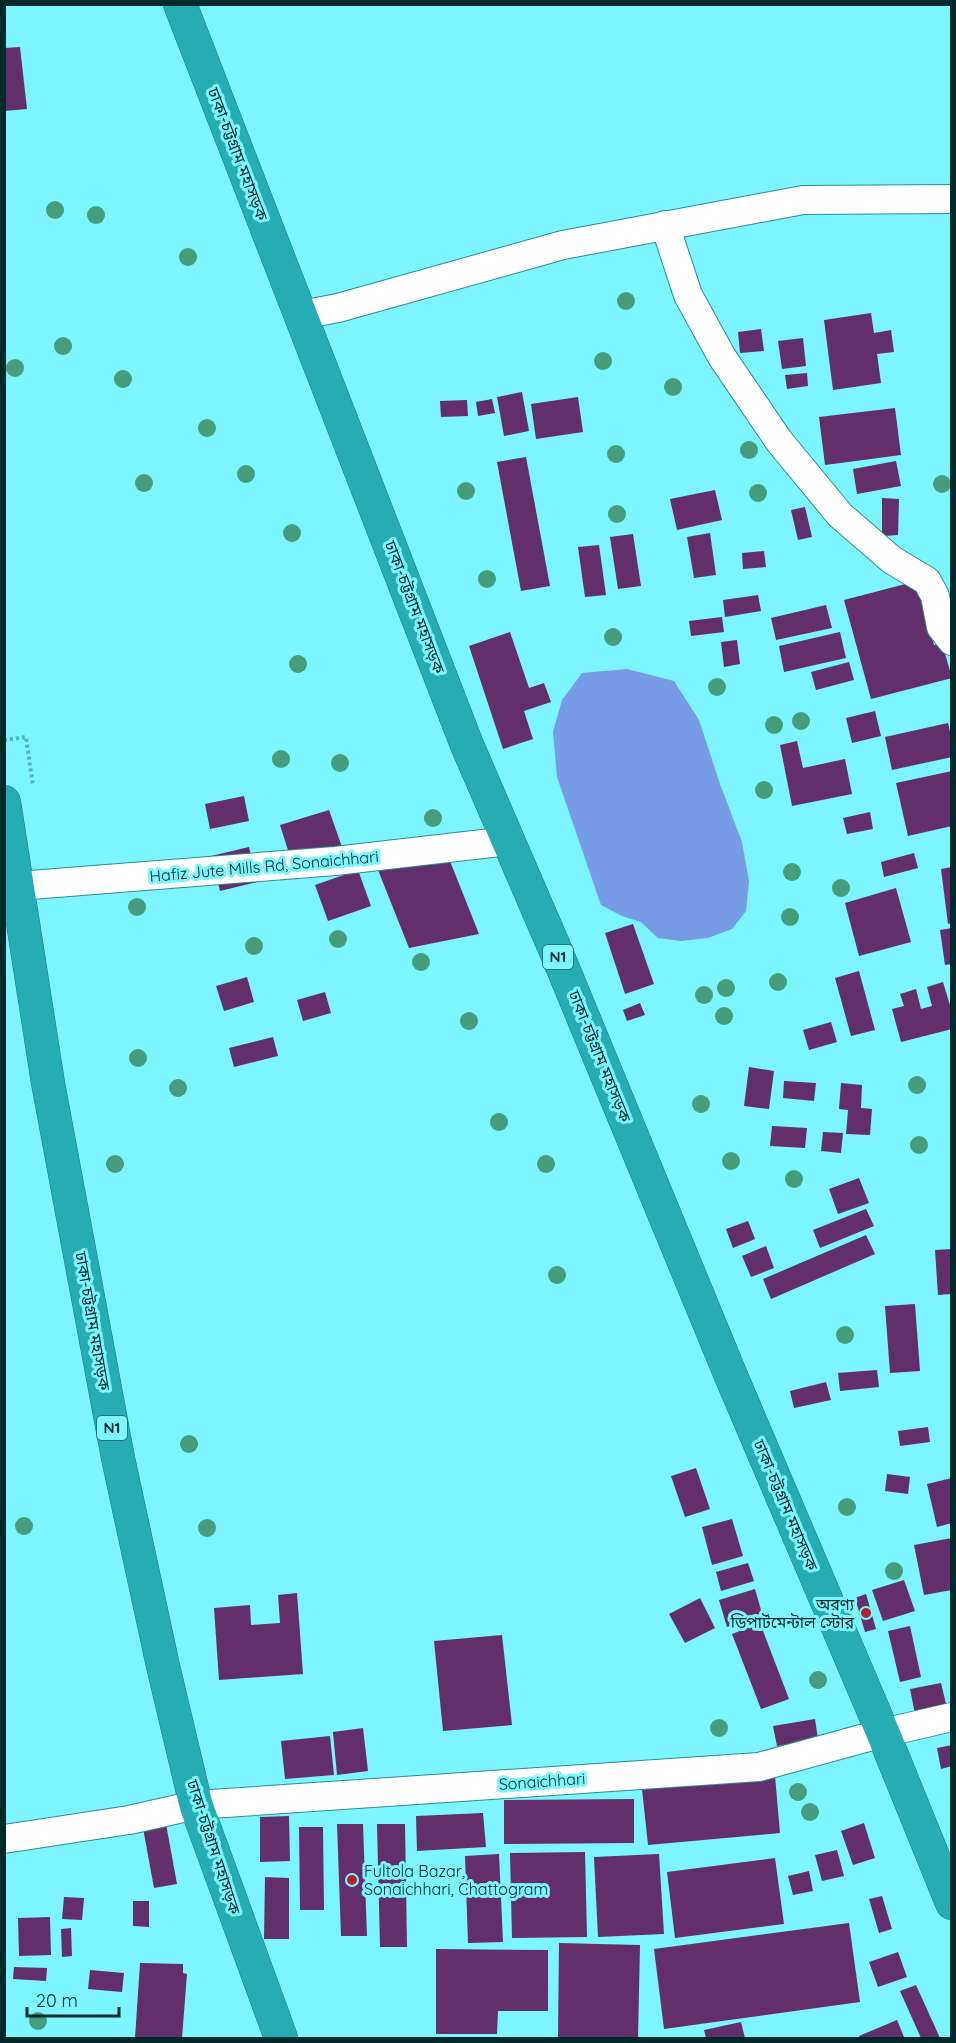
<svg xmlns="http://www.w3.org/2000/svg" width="956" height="2043" font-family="Quicksand,'Noto Sans Bengali',sans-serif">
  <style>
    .water { fill: #759ce4 }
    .building { fill: #632e6c }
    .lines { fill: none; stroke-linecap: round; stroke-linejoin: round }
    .street-casing { stroke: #2b8d93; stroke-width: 30 }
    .highway-casing { stroke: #187e85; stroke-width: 34 }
    .path { stroke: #54b3ba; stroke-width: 4; stroke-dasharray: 3 3; stroke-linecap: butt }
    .street { stroke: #fff; stroke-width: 28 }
    .highway { stroke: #25acb5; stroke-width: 33 }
    .tree { fill: #469d7c }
    .poi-dot { fill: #b42232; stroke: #7cf5fe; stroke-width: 2 }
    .labels { text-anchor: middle; stroke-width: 6; stroke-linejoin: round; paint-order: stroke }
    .shield { fill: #7cf5fe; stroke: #25666b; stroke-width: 1.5 }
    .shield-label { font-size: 15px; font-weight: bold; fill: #00292c }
    .street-label { font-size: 16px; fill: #00292c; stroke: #7cf5fe }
    .poi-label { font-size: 16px; fill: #00292c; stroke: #7cf5fe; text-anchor: end }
  </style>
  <rect width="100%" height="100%" fill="#7cf5fe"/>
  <polygon class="water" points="627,669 674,681 699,720 720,784 742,842 749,881 746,911 732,929 708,938 681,941 658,938 641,922 622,916 601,905 557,777 553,732 562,700 582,673"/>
  <g class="building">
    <polygon points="20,47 27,109 4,111 4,48"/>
    <polygon points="871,313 874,333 891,330 894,352 877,354 881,383 833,390 824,320"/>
    <polygon points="761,329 764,351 740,353 738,332"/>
    <polygon points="803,338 806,366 782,369 778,341"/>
    <polygon points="807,373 808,386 787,389 785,375"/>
    <polygon points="522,392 529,431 504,436 497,397"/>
    <polygon points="578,397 583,432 536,439 531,404"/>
    <polygon points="492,399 495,413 478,416 476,402"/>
    <polygon points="467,400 468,416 441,417 440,401"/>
    <polygon points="895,408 901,455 825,465 819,417"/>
    <polygon points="526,457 550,586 521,591 497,462"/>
    <polygon points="896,461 901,486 857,494 853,469"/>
    <polygon points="715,490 722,520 677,530 670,499"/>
    <polygon points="882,498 899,499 898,535 882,536"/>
    <polygon points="805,507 812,537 798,540 791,510"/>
    <polygon points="710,533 716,575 694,578 687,537"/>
    <polygon points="633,534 641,586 618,589 610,537"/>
    <polygon points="599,545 606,595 585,597 578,547"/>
    <polygon points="764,551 766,567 743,569 742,553"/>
    <polygon points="917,581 934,645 942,643 952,678 871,699 844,600"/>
    <polygon points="758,595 761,611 725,617 723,600"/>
    <polygon points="826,605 832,628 776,640 771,618"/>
    <polygon points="722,617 724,632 691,636 689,621"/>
    <polygon points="510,632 529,688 544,683 551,702 524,711 533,739 503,749 469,646"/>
    <polygon points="840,632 846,658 784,672 779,646"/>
    <polygon points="737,640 740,664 724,667 721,642"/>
    <polygon points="849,662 854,680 816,690 811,672"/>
    <polygon points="875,711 881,736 852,743 846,718"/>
    <polygon points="948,723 952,740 952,757 892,770 885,737"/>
    <polygon points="797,741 803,768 845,759 852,794 792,806 780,745"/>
    <polygon points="952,771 952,826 908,836 896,783"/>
    <polygon points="244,796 249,821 210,829 205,804"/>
    <polygon points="329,810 342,847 292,863 280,825"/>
    <polygon points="870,812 873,829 847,834 843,818"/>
    <polygon points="249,847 257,882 220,891 211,856"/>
    <polygon points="446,851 479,934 409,948 378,870"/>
    <polygon points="914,853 918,868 884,877 881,862"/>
    <polygon points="952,867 952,923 948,924 941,869"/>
    <polygon points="358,870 371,906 328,921 315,885"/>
    <polygon points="896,888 911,942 859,956 845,903"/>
    <polygon points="633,924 654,984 625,994 605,933"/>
    <polygon points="952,928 952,964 945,965 940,930"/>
    <polygon points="859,971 875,1030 851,1036 835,978"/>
    <polygon points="247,977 254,1002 224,1011 216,986"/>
    <polygon points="943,982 952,1012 952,1029 901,1042 892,1009 904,1006 900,994 916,989 921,1009 932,1006 927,987"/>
    <polygon points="325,992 331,1013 303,1021 297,1000"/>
    <polygon points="640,1003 645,1015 627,1021 623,1010"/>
    <polygon points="831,1022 837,1042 809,1050 803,1030"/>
    <polygon points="273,1037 278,1056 234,1067 229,1048"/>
    <polygon points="749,1067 774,1071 769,1109 744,1106"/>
    <polygon points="784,1081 816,1083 814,1101 783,1098"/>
    <polygon points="841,1083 862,1085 861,1108 872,1109 870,1135 846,1134 848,1110 839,1109"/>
    <polygon points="772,1126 807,1128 805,1148 770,1146"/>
    <polygon points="823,1132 843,1133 841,1153 821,1151"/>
    <polygon points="859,1178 869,1203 838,1214 829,1189"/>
    <polygon points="866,1209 874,1226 820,1248 813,1230"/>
    <polygon points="748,1221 755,1239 733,1248 726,1229"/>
    <polygon points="866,1235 875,1254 771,1299 763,1279"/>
    <polygon points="766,1246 774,1268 751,1277 742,1256"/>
    <polygon points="952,1249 952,1294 938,1295 935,1250"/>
    <polygon points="915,1304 920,1371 890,1373 885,1306"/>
    <polygon points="877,1370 879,1387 840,1391 838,1373"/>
    <polygon points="826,1382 831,1400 794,1408 790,1391"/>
    <polygon points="928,1427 930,1442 900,1446 898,1431"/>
    <polygon points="696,1468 710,1509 685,1517 671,1476"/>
    <polygon points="887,1474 910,1477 908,1494 885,1491"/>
    <polygon points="952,1478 952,1523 937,1527 927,1484"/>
    <polygon points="732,1519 743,1556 712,1565 702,1527"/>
    <polygon points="952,1538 952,1590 924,1595 914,1545"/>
    <polygon points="748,1563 754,1581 721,1591 716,1572"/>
    <polygon points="904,1580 915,1611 883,1621 872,1590"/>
    <polygon points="755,1589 763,1617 727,1627 719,1600"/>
    <polygon points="297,1593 303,1674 219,1680 214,1608 250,1605 251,1625 280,1623 278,1595"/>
    <polygon points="866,1594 876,1629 865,1632 855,1598"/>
    <polygon points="700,1598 715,1628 685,1643 669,1614"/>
    <polygon points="760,1623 789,1699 761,1709 732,1634"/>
    <polygon points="910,1626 921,1677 900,1682 888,1631"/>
    <polygon points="502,1635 512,1725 443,1731 434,1641"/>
    <polygon points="941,1683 947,1708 915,1714 910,1689"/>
    <polygon points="815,1719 818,1739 777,1746 773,1726"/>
    <polygon points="363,1728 368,1771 337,1775 333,1732"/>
    <polygon points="330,1736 334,1775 285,1779 281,1741"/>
    <polygon points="952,1745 952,1766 941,1769 937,1748"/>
    <polygon points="775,1776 780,1833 648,1845 642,1789"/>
    <polygon points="634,1799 634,1843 504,1844 504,1800"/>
    <polygon points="483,1813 486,1847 417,1851 416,1816"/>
    <polygon points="289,1816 290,1861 260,1862 260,1817"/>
    <polygon points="864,1823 875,1858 853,1865 841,1831"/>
    <polygon points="166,1824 177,1884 154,1888 143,1828"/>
    <polygon points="337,1824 363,1824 367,1936 341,1936"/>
    <polygon points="377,1824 405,1824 407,1947 380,1947"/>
    <polygon points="299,1827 323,1827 324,1910 300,1910"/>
    <polygon points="837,1850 844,1876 822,1881 815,1855"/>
    <polygon points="585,1852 587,1937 512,1938 510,1853"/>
    <polygon points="499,1854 503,1942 468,1943 465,1856"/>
    <polygon points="659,1854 664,1934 598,1937 594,1857"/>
    <polygon points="775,1858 784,1924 675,1938 667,1872"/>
    <polygon points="809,1871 813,1891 793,1895 788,1876"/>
    <polygon points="265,1877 289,1878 289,1939 264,1939"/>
    <polygon points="882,1896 892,1929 879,1933 869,1899"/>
    <polygon points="64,1897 84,1898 82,1920 62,1919"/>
    <polygon points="133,1901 149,1901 149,1927 133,1926"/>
    <polygon points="50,1917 51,1955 19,1956 18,1918"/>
    <polygon points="849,1923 860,2002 664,2029 654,1949"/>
    <polygon points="71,1928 72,1956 62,1957 61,1929"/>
    <polygon points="559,1943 640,1945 638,2038 558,2038"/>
    <polygon points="436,1949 548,1950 548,2011 498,2011 497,2034 436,2034"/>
    <polygon points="898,1952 907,1977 878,1987 869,1962"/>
    <polygon points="140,1963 183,1964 183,1973 187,1974 182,2038 135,2038"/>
    <polygon points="14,1967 47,1968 46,1981 13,1979"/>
    <polygon points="90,1970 124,1973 122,1992 88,1989"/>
    <polygon points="916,1985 940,2038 921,2038 900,1991"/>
    <polygon points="897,2020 904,2037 899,2038 860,2038 859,2036"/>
    <polygon points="741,2022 745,2038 706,2038 704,2030"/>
  </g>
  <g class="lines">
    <g class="street-casing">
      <g id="street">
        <polyline points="665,225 688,295 722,357 779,441 840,515 892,560 927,581 935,596 941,627 952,641"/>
        <polyline points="301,315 338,308 563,245 803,200 952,199"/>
        <polyline points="18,886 335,861 509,841"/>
        <polyline points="4,1839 129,1820 196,1805 759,1767 883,1733 952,1717"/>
      </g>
    </g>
    <g class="highway-casing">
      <g id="highway">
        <polyline points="180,4 467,745 555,949 731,1376 883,1733 952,1903"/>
        <polyline points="4,802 48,1083 118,1458 163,1666 196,1805 281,2038"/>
      </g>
    </g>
    <polyline class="path" points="4,740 26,737 33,786"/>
    <use href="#street" class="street"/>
    <use href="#highway" class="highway"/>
  </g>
  <g class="tree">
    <circle cx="55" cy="210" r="9"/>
    <circle cx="96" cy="215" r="9"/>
    <circle cx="188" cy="257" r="9"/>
    <circle cx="626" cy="301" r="9"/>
    <circle cx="63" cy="346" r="9"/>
    <circle cx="603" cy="361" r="9"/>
    <circle cx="15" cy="368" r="9"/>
    <circle cx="123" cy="379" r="9"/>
    <circle cx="673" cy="387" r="9"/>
    <circle cx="207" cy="428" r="9"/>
    <circle cx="749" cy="450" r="9"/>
    <circle cx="616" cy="454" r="9"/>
    <circle cx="246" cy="474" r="9"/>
    <circle cx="144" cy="483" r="9"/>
    <circle cx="942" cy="484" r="9"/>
    <circle cx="466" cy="491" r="9"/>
    <circle cx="758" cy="493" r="9"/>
    <circle cx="617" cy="514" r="9"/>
    <circle cx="292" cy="533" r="9"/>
    <circle cx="487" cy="579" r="9"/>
    <circle cx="613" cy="637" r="9"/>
    <circle cx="298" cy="664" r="9"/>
    <circle cx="717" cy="687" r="9"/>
    <circle cx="801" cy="721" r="9"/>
    <circle cx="774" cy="725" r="9"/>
    <circle cx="281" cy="759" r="9"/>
    <circle cx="340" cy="763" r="9"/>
    <circle cx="764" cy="790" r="9"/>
    <circle cx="433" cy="818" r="9"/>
    <circle cx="792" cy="872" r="9"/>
    <circle cx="841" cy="888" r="9"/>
    <circle cx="137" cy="907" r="9"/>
    <circle cx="790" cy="917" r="9"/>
    <circle cx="338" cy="939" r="9"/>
    <circle cx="254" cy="946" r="9"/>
    <circle cx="421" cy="962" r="9"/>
    <circle cx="778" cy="982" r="9"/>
    <circle cx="726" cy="988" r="9"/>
    <circle cx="704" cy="995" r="9"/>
    <circle cx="724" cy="1016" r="9"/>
    <circle cx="469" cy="1021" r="9"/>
    <circle cx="138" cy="1058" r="9"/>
    <circle cx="917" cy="1085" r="9"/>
    <circle cx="178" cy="1088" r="9"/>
    <circle cx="701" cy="1104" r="9"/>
    <circle cx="499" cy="1122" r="9"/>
    <circle cx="919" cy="1145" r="9"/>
    <circle cx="731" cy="1161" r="9"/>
    <circle cx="115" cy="1164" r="9"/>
    <circle cx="546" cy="1164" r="9"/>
    <circle cx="794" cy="1179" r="9"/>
    <circle cx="557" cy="1275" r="9"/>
    <circle cx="845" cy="1335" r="9"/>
    <circle cx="189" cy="1444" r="9"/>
    <circle cx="847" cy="1507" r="9"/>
    <circle cx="24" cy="1526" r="9"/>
    <circle cx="207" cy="1528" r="9"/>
    <circle cx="894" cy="1571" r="9"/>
    <circle cx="818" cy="1680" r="9"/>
    <circle cx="719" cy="1728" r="9"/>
    <circle cx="798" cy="1792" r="9"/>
    <circle cx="810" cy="1812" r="9"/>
    <circle cx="38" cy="2021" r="9"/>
  </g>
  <g class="poi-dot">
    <circle cx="866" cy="1613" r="6"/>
    <circle cx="352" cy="1880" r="6"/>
  </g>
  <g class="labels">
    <g class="shield">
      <rect x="543" y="945" width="30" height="24" rx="4.5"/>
      <rect x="97" y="1416" width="30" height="24" rx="4.5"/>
    </g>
    <g class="shield-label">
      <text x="558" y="962">N1</text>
      <text x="112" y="1433">N1</text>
    </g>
    <g class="street-label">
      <text transform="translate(238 154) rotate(69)" y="6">ঢাকা-চট্টগ্রাম মহাসড়ক</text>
      <text transform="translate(415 607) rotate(69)" y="6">ঢাকা-চট্টগ্রাম মহাসড়ক</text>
      <text transform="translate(264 866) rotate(-5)" y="6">Hafiz Jute Mills Rd, Sonaichhari</text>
      <text transform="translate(600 1056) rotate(68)" y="6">ঢাকা-চট্টগ্রাম মহাসড়ক</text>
      <text transform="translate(93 1321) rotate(80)" y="6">ঢাকা-চট্টগ্রাম মহাসড়ক</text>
      <text transform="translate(786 1505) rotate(67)" y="6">ঢাকা-চট্টগ্রাম মহাসড়ক</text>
      <text transform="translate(542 1781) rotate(-4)" y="6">Sonaichhari</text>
      <text transform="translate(214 1847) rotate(72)" y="6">ঢাকা-চট্টগ্রাম মহাসড়ক</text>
    </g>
    <g class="poi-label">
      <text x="854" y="1610">অরণ্য<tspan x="854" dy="18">ডিপার্টমেন্টাল স্টোর</tspan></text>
      <text x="364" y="1877" text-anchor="start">Fultola Bazar,<tspan x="364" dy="18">Sonaichhari, Chattogram</tspan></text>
    </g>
  </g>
  <rect width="956" height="2043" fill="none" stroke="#00292c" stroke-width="12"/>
  <path d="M27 2007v9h92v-9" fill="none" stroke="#00292c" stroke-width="3"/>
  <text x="36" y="2007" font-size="18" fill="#00292c" stroke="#7cf5fe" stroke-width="4.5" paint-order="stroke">20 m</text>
</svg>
